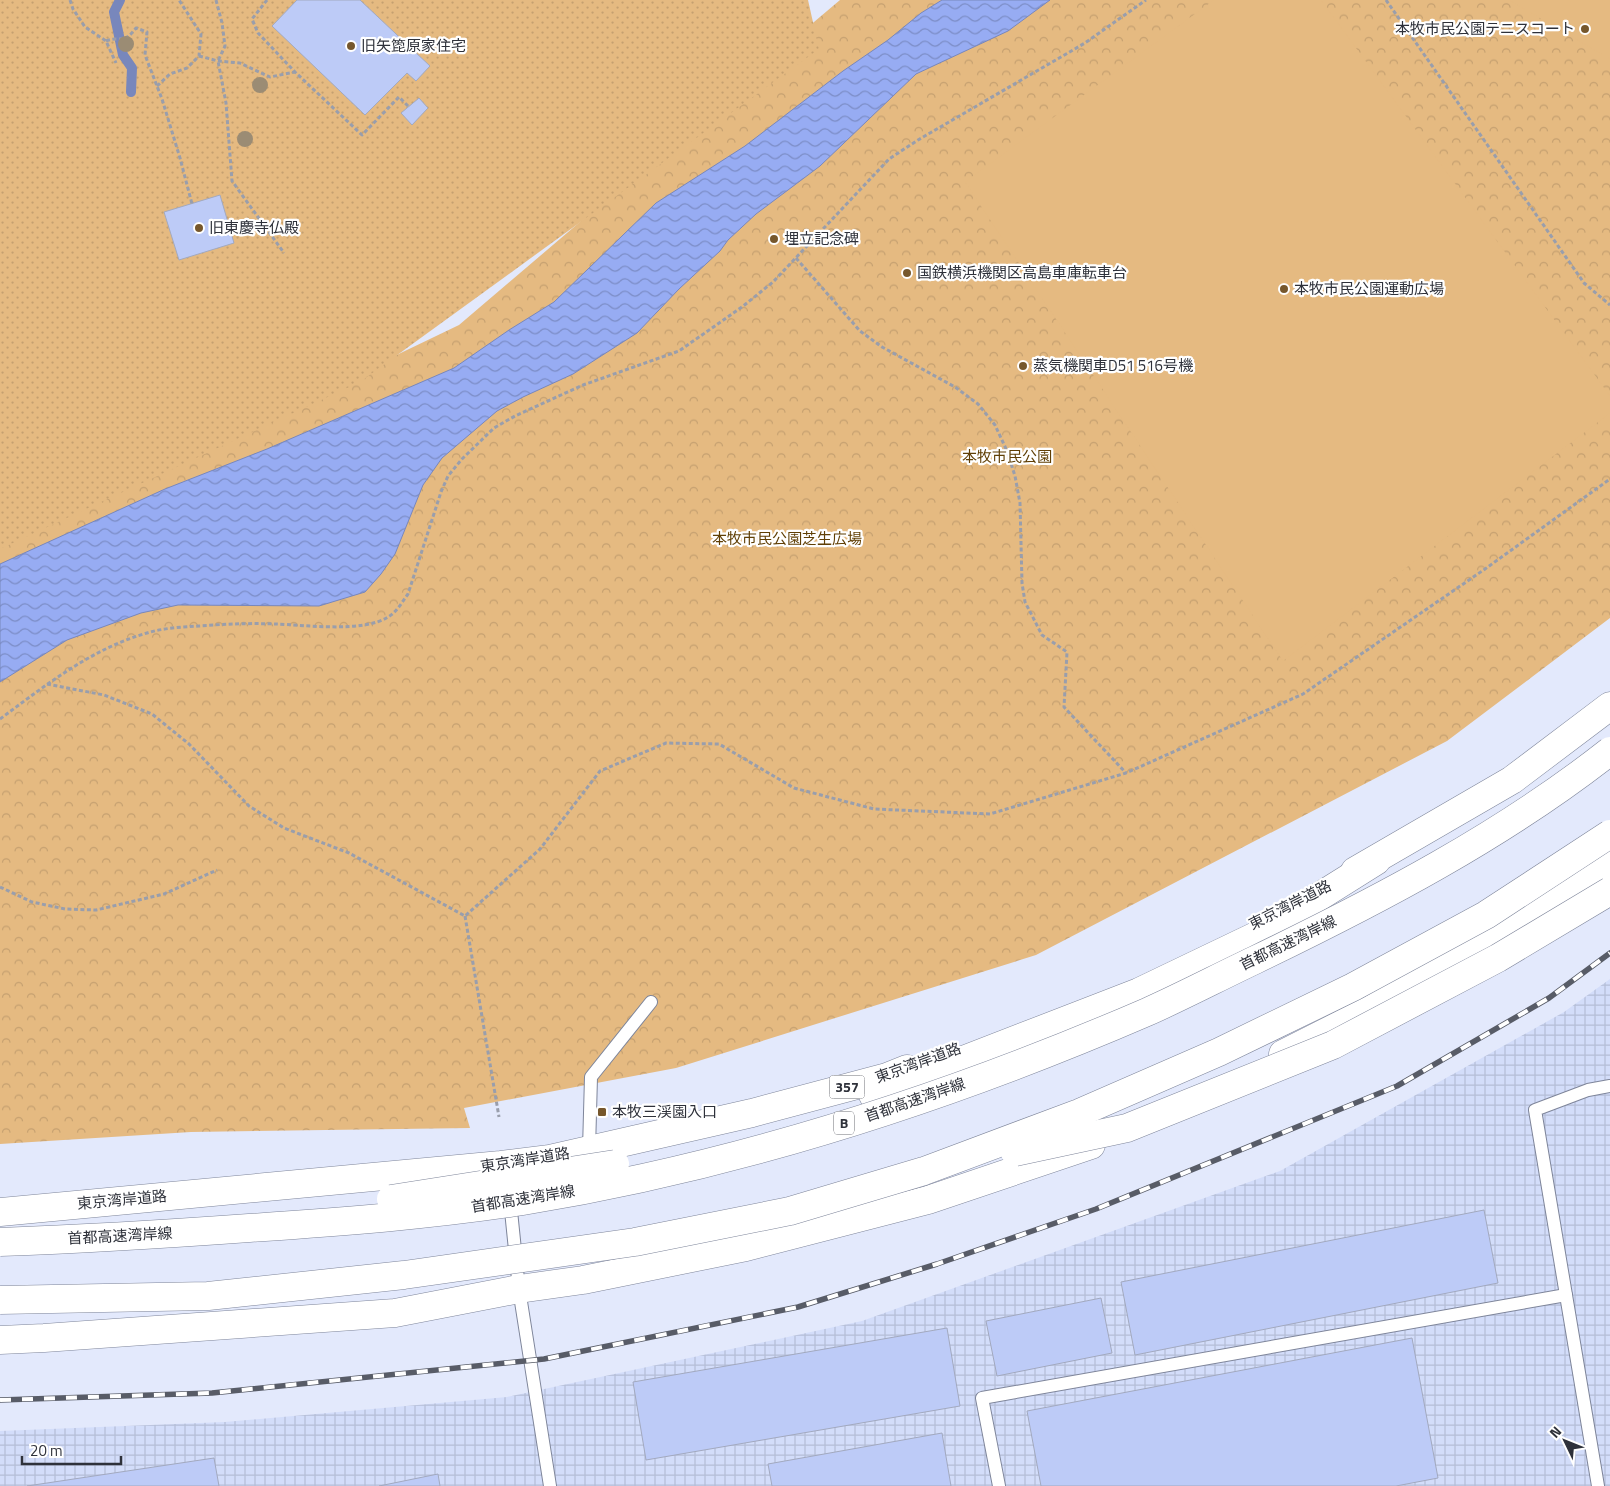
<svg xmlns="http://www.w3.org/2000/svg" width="1610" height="1486" font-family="'Titillium Web','Noto Sans JP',sans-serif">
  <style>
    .industrial { fill: url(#industrial-grid) }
    .forest { fill: url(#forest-crowns); fill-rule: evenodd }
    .garden { fill: url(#garden-dots) }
    .pitch { fill: #e5ba81 }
    .water { fill: url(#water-waves); stroke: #7887bc }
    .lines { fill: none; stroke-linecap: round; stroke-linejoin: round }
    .stream { stroke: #7887bc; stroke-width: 10 }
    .building { fill: #bdcbf7; stroke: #a2a9bf }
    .service-casing { stroke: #7e859a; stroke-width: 14 }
    .trunk-casing { stroke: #7e859a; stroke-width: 29 }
    .motorway-casing { stroke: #7e859a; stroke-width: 29 }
    .path { stroke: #999eac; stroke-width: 3; stroke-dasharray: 4 2.5; stroke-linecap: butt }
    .service { stroke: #fff; stroke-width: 12 }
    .trunk { stroke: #fff; stroke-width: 28 }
    .motorway { stroke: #fff; stroke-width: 28 }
    .rail-casing { stroke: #585c67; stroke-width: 5.5 }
    .rail { stroke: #fff; stroke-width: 4; stroke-dasharray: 11; stroke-linecap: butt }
    .motorway-bridge-casing { stroke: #7e859a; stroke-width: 29; stroke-linecap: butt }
    .motorway-bridge { stroke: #fff; stroke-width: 28 }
    .tree { fill: #9b8c74 }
    .poi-dot { fill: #76572c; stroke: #fff; stroke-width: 2 }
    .labels { text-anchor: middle; stroke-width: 4.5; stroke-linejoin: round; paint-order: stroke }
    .shield { fill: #fff; stroke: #6d6f75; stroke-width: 1 }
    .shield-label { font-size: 14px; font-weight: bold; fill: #2e313a }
    .poi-label { font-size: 15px; fill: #2e313a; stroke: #fff; text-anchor: start }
    .park-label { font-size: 15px; fill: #603f05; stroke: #fff }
    .street-label { font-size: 15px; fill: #2e313a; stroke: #fff }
  </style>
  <defs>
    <pattern id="industrial-grid" width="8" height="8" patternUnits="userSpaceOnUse" patternTransform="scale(1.25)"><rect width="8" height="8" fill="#d3ddfa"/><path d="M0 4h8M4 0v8" fill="none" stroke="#b5bed7"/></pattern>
    <pattern id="forest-crowns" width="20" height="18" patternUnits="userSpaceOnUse" patternTransform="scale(1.25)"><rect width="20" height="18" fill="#e5ba81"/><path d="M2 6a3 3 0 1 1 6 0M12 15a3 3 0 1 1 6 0" fill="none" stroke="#c5a070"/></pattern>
    <pattern id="garden-dots" width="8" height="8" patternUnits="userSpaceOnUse" patternTransform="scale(1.25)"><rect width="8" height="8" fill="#e5ba81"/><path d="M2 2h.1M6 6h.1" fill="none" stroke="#c5a070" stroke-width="1.8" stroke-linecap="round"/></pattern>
    <pattern id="water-waves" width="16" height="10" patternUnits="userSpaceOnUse" patternTransform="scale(1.25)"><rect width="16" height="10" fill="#97acf3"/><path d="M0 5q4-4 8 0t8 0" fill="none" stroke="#7c8dc6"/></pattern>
  </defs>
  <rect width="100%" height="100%" fill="#e3e9fc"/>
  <polygon class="industrial" points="1610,979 1610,1486 0,1486 0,1431 225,1422 507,1397 862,1321 1280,1171 1564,1012"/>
  <path class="forest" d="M 840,0 L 1610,0 L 1610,618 L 1447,741 L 1036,955 L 676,1068 L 464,1108 L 470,1128 L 191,1132 L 0,1144 L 0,74 L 788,44 ZM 709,112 L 459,325 L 184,457 Z"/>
  <polygon class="garden" points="0,0 808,0 819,49 360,382 0,549"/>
  <g class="pitch">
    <polygon points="1214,0 1321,0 1610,396 1610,413 1283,661 965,182"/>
    <polygon points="1509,0 1610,0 1610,59"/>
  </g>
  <polygon class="water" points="942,0 1050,0 1008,31 916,74 820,166 756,214 728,240 720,251 679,289 637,333 573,374 523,397 497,411 442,458 423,485 395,554 381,574 365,592 319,606 178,605 141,613 67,640 0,682 0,564 165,489 267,449 454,368 509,330 554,302 656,203 745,146 843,71 888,40 921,13"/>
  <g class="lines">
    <polyline class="stream" points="120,0 114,12 123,55 132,68 131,92"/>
  </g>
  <g class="building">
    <polygon points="297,0 360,0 430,66 416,81 407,73 365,115 272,26"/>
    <polygon points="419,98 428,108 412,125 401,113"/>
    <polygon points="220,195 234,243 179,260 164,212"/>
    <polygon points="1484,1210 1498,1283 1135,1355 1121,1282"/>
    <polygon points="1101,1298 1112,1353 997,1376 986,1321"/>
    <polygon points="947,1328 960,1406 646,1460 633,1382"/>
    <polygon points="1412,1338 1438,1478 1396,1486 1041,1486 1027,1411"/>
    <polygon points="942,1433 951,1486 772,1486 768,1464"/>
    <polygon points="214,1458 219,1486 27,1486"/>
    <polygon points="438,1474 440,1486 379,1486"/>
  </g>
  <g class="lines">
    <g class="service-casing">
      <g id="service">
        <polyline points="589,1149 591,1077 651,1002"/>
        <polyline points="510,1201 519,1289 550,1486"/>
        <polyline points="999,1486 982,1398 1566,1295"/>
        <polyline points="1598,1486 1535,1110 1588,1090 1610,1086"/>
      </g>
    </g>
    <g class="trunk-casing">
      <g id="trunk">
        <polyline points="1355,871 1512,780 1610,706"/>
        <polyline points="1283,1054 1370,1010 1494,937 1610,863"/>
        <polyline points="0,1212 501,1165 550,1159 752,1113 887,1077 907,1069"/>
        <polyline points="0,1340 44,1338 395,1313 519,1289 583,1280 746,1247 928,1200 1091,1145"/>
      </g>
    </g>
    <g class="motorway-casing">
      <polyline id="motorway" points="873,1095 1139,992 1258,935 1376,861"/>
    </g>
    <g class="path">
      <polyline points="70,0 73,9 85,27 106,41 116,63"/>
      <polyline points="216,0 222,23 225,46 218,61 226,103 232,181 284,253"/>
      <polyline points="267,0 252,19 258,33 295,72 362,135 399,97 409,107"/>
      <polyline points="1386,0 1584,283 1610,305"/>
      <path d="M 106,41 C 122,35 122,46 136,28 L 147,32 L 145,55 L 162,99 L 180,158 L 192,204"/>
      <polyline points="199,56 218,61 240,63 270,77 295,72"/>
      <polyline points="157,86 170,74 187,68 199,56 201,34 179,0"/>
      <polyline points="796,258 860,331 882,347 955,387 978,404 995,425 1007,451 1015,476 1020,503 1022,583 1025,602 1042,635 1067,652 1064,707 1126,773"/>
      <polyline points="47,684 104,695 152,714 189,744 249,806 284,828 349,853 465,916 540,849 600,771 666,743 719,744 794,788 874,809 990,814 1126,773 1303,694 1485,569 1610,479"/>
      <path d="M 0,719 C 46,685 91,649 147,633 C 163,628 182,627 199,626 C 225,624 250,623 275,624 C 305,625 363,633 388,617 C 397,612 402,602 408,594 L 441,492 L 448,476 L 462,459 L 494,428 L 515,416 L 583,385 L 679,351 L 742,307 L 773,282 L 889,159 L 918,140 L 1085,43 L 1146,0"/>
      <polyline points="0,887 32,902 65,909 96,910 164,894 217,870"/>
      <polyline points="465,916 499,1117"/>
    </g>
    <use href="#service" class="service"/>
    <use href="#trunk" class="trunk"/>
    <use href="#motorway" class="motorway"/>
    <g class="rail-casing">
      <polyline id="rail" points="0,1400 212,1393 544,1359 798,1307 937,1264 1096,1209 1397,1086 1549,998 1610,953"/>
    </g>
    <use href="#rail" class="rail"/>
    <g class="motorway-bridge-casing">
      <g id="motorway-bridge">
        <polyline points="1015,1152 1127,1128 1333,1045 1498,958 1610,891"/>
        <polyline points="391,1199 615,1164"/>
        <path d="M 0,1242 C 83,1239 166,1234 249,1228 C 341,1222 432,1215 523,1201 C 737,1166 948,1098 1147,1012 C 1183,996 1219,977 1255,960 C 1379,900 1502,836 1610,751"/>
        <polyline points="0,1300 208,1296 404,1275 635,1242 790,1211 924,1171 1079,1113 1219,1052 1353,987 1486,915 1610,834"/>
      </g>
    </g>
    <use href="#motorway-bridge" class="motorway-bridge"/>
  </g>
  <g class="tree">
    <circle cx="126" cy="44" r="8"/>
    <circle cx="260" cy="85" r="8"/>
    <circle cx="245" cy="139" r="8"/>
  </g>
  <g class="poi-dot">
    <circle cx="1585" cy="29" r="5"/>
    <circle cx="351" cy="46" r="5"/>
    <circle cx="199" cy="228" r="5"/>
    <circle cx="774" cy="239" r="5"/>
    <circle cx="907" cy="273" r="5"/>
    <circle cx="1284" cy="289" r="5"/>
    <circle cx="1023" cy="366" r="5"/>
    <rect x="597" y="1107" width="10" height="10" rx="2.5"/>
  </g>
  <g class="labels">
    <g class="shield">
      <rect x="829.5" y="1075.5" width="35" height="23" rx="4"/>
      <rect x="834" y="1111.5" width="20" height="23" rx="4"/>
    </g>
    <g class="shield-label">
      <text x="847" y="1092">357</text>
      <text x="844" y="1128">B</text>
    </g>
    <g class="poi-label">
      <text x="1575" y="34" text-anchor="end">本牧市民公園テニスコート</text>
      <text x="361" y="51">旧矢箆原家住宅</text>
      <text x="209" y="233">旧東慶寺仏殿</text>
      <text x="784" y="244">埋立記念碑</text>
      <text x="917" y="278">国鉄横浜機関区高島車庫転車台</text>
      <text x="1294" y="294">本牧市民公園運動広場</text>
      <text x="1033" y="371">蒸気機関車D51 516号機</text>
      <text x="612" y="1117">本牧三渓園入口</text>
    </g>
    <g class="park-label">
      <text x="1007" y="462">本牧市民公園</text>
      <text x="787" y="544">本牧市民公園芝生広場</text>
    </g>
    <g class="street-label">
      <text transform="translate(1290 905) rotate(-27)" y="5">東京湾岸道路</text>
      <text transform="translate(1288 943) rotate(-26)" y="5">首都高速湾岸線</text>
      <text transform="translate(918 1063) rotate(-20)" y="5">東京湾岸道路</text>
      <text transform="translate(915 1100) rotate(-19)" y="5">首都高速湾岸線</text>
      <text transform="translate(525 1160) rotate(-9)" y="5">東京湾岸道路</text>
      <text transform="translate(523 1199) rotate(-9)" y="5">首都高速湾岸線</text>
      <text transform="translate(122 1200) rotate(-5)" y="5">東京湾岸道路</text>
      <text transform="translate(120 1236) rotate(-3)" y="5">首都高速湾岸線</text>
    </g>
  </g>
  <g transform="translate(1565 1441) rotate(313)" stroke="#ffffff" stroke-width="4" paint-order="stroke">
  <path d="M0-4L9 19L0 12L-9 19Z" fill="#2e313a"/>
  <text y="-8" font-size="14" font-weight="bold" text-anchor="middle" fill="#2e313a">N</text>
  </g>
  <path d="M22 1456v8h99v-8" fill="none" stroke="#2e313a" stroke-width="2.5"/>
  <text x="30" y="1456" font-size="15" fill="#2e313a" stroke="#ffffff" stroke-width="4" paint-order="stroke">20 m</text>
</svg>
